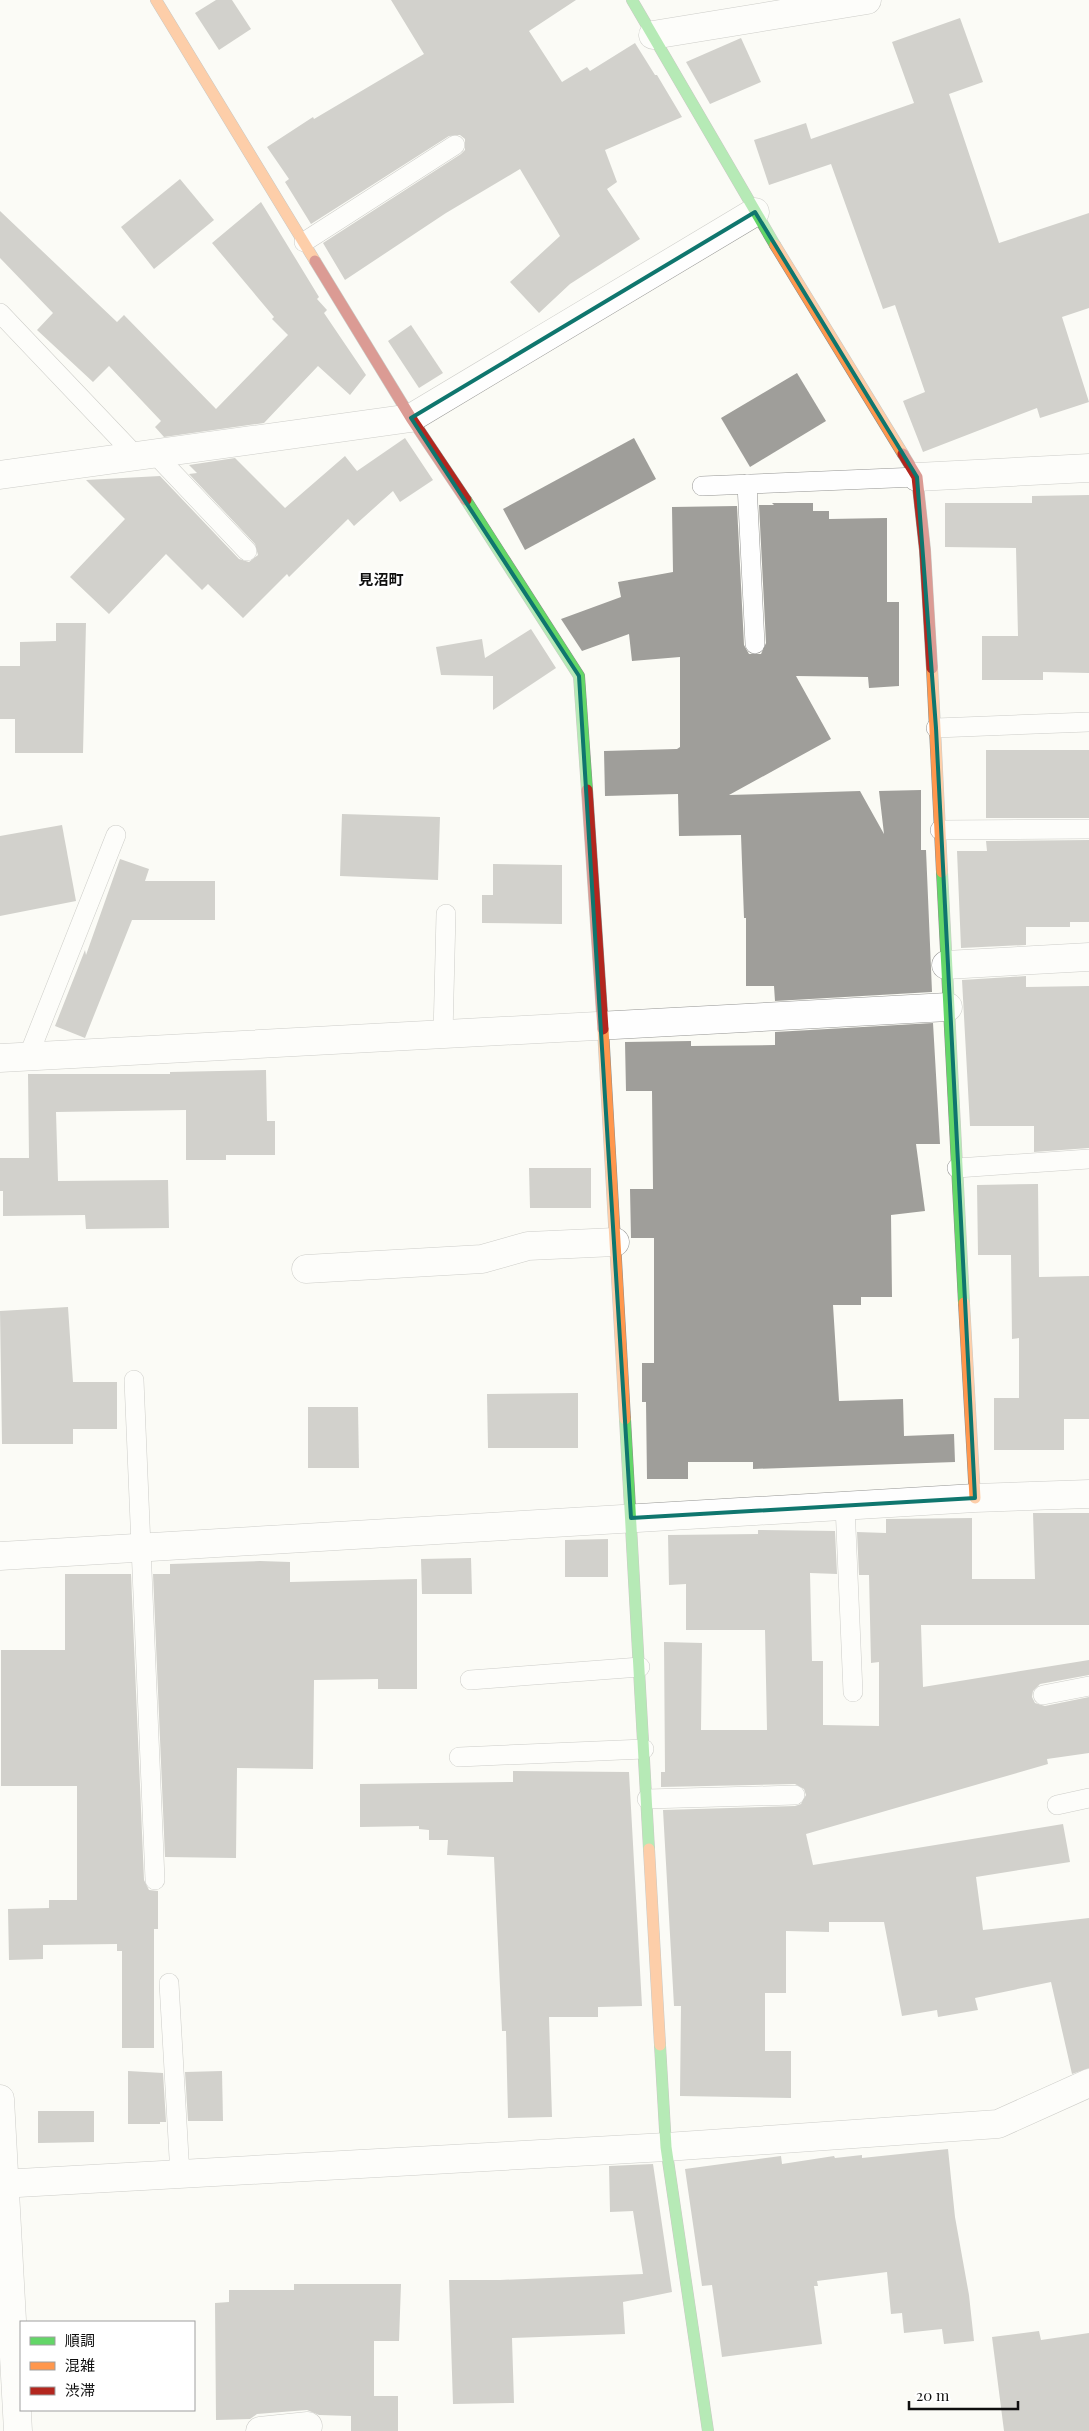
<svg xmlns="http://www.w3.org/2000/svg" width="1089" height="2431" font-family="'Playfair Display','Noto Sans JP',serif">
  <style>
    .building { fill: #9f9e9a }
    .lines { fill: none; stroke-linecap: round; stroke-linejoin: round }
    .lane-casing { stroke: #959593; stroke-width: 20 }
    .street-casing { stroke: #959593; stroke-width: 29 }
    .fast-casing { stroke: #8c8c89; stroke-width: 12 }
    .slow-casing { stroke: #8c8c89; stroke-width: 12 }
    .jam-casing { stroke: #8c8c89; stroke-width: 12 }
    .lane { stroke: #fefefe; stroke-width: 19 }
    .street { stroke: #fefefe; stroke-width: 28 }
    .fast { stroke: #63d668; stroke-width: 11 }
    .slow { stroke: #ff974d; stroke-width: 11 }
    .jam { stroke: #b3261e; stroke-width: 11 }
    .marked { fill: none; stroke: #0f766e; stroke-width: 4; stroke-linejoin: round }
    .labels { text-anchor: middle; stroke-width: 5; stroke-linejoin: round; paint-order: stroke }
    .neighbourhood-label { font-size: 15px; font-weight: bold; fill: #0f0f0f; stroke: #fff }
  </style>
  <rect width="100%" height="100%" fill="#fbfbf5"/>
  <g class="building">
    <polygon points="216,0 232,0 251,29 219,50 195,13"/>
    <polygon points="391,0 576,0 529,31 562,82 587,67 590,71 635,43 655,75 657,75 682,117 605,150 617,182 607,189 640,239 570,284 539,313 510,282 560,236 520,169 446,213 345,280 323,243 461,154 465,150 465,139 460,135 449,136 311,224 285,182 289,179 267,147 313,117 314,119 424,54"/>
    <polygon points="960,18 983,82 949,94 999,243 1089,213 1089,308 1062,317 1089,402 1040,418 1037,408 923,452 903,401 925,392 895,305 883,309 831,164 769,185 754,140 806,123 811,139 914,103 892,42"/>
    <polygon points="741,38 761,82 710,104 686,62"/>
    <polygon points="180,179 214,220 154,269 121,227"/>
    <polygon points="261,202 319,297 317,299 327,310 324,313 366,375 350,395 318,366 264,423 164,437 155,427 161,421 109,366 93,382 37,330 53,313 0,258 0,211 117,322 124,315 216,409 288,335 272,319 274,317 212,243"/>
    <polygon points="411,325 443,373 419,388 388,341"/>
    <polygon points="797,373 826,421 750,467 721,418"/>
    <polygon points="405,438 433,480 400,502 393,491 354,526 348,519 289,577 287,574 243,618 208,584 202,590 166,554 109,614 70,577 125,519 86,480 160,476 239,559 249,562 258,555 255,544 189,474 197,473 189,465 235,458 285,508 345,456 357,471"/>
    <polygon points="634,438 656,479 525,550 503,509"/>
    <polygon points="1089,495 1089,673 1043,672 1043,680 982,680 982,636 1018,636 1016,548 945,547 945,503 1032,503 1032,496"/>
    <polygon points="772,503 813,503 813,511 829,511 829,519 887,518 887,602 899,602 899,686 869,688 868,677 796,676 831,739 729,795 860,791 884,834 879,791 921,790 921,850 926,850 932,992 775,1001 774,986 746,986 746,918 744,918 741,835 679,836 678,794 605,796 604,751 677,749 680,747 680,657 632,661 629,634 582,651 561,619 621,597 618,582 673,572 672,507 737,506 744,645 749,654 761,654 766,643 759,505 774,505"/>
    <polygon points="56,623 86,623 83,753 15,753 15,719 0,719 0,666 20,666 20,642 56,641"/>
    <polygon points="531,629 556,668 493,710 493,676 441,675 436,647 482,639 485,658"/>
    <rect x="986" y="750" width="103" height="68"/>
    <polygon points="342,814 440,817 438,880 340,876"/>
    <polygon points="62,825 76,901 0,916 0,836"/>
    <polygon points="1089,840 1089,922 1070,922 1070,927 1026,927 1026,945 961,948 957,851 987,851 986,841"/>
    <polygon points="120,859 149,869 145,881 215,881 215,920 132,920 85,1038 55,1026 85,950 86,955"/>
    <polygon points="493,864 562,865 562,924 482,923 482,895 493,895"/>
    <polygon points="1026,976 1026,987 1089,986 1089,1148 1034,1152 1034,1126 970,1126 962,980"/>
    <polygon points="933,1023 940,1144 916,1144 925,1211 891,1215 892,1297 861,1297 861,1305 833,1305 839,1401 903,1399 904,1436 954,1434 955,1462 753,1469 753,1462 688,1462 688,1479 647,1479 646,1402 642,1402 642,1363 654,1363 654,1238 631,1238 630,1189 653,1189 652,1091 626,1091 625,1042 691,1041 691,1046 775,1045 775,1032"/>
    <polygon points="266,1070 267,1121 275,1121 275,1155 226,1155 226,1160 186,1160 186,1110 56,1112 58,1181 168,1180 169,1228 86,1229 85,1215 3,1216 3,1191 0,1191 0,1158 29,1158 28,1074 170,1074 170,1072"/>
    <polygon points="529,1168 591,1168 591,1208 530,1208"/>
    <polygon points="1038,1184 1039,1277 1089,1276 1089,1419 1064,1419 1064,1450 994,1450 994,1398 1019,1398 1019,1338 1012,1339 1011,1255 978,1255 977,1185"/>
    <polygon points="68,1307 73,1382 117,1382 117,1429 73,1429 73,1444 2,1444 0,1311"/>
    <polygon points="578,1393 578,1448 488,1448 487,1394"/>
    <polygon points="308,1407 358,1407 359,1468 308,1468"/>
    <polygon points="1033,1513 1089,1513 1089,1625 921,1625 923,1687 1089,1660 1089,1675 1040,1684 1033,1691 1032,1697 1035,1703 1045,1706 1089,1697 1089,1753 1047,1759 1048,1764 806,1834 813,1865 1063,1824 1070,1862 976,1877 983,1930 1089,1918 1089,2068 1072,2074 1051,1982 975,1998 978,2010 938,2017 937,2010 902,2016 884,1922 829,1922 829,1932 786,1931 786,1993 765,1993 765,2051 791,2051 791,2098 680,2096 681,2006 674,2006 663,1810 795,1806 801,1804 806,1795 804,1789 795,1784 661,1787 661,1772 665,1772 664,1642 702,1643 701,1730 767,1730 765,1630 686,1630 686,1584 669,1585 668,1535 758,1534 758,1530 835,1531 837,1574 810,1573 812,1661 823,1661 823,1725 879,1726 879,1662 871,1663 869,1575 859,1575 857,1532 886,1533 886,1519 972,1518 972,1579 1035,1579"/>
    <polygon points="608,1539 608,1577 565,1577 565,1540"/>
    <polygon points="471,1558 472,1594 422,1594 421,1559"/>
    <polygon points="260,1561 290,1562 290,1582 417,1579 417,1689 378,1689 378,1679 314,1680 313,1769 237,1768 236,1858 165,1857 153,1574 170,1574 170,1564"/>
    <polygon points="65,1574 131,1574 144,1880 149,1890 158,1891 158,1929 154,1929 154,2048 122,2048 122,1951 117,1951 117,1944 43,1945 43,1959 9,1960 8,1909 49,1908 49,1900 77,1900 77,1786 1,1786 1,1650 65,1650"/>
    <polygon points="513,1771 629,1772 642,2006 598,2007 598,2017 549,2017 552,2117 508,2118 506,2031 502,2031 494,1857 447,1855 448,1840 429,1840 429,1830 419,1829 419,1826 360,1827 360,1784 513,1782"/>
    <polygon points="128,2071 163,2073 166,2122 160,2122 160,2124 128,2124"/>
    <polygon points="222,2071 223,2121 188,2121 185,2072"/>
    <polygon points="38,2111 94,2111 94,2142 38,2143"/>
    <polygon points="948,2149 955,2217 969,2295 974,2341 944,2344 942,2329 904,2333 902,2313 891,2314 887,2272 817,2281 818,2286 814,2286 822,2344 722,2357 712,2285 702,2286 685,2169 781,2156 782,2164 834,2156 835,2158 862,2155 862,2158"/>
    <polygon points="653,2164 672,2292 623,2302 625,2334 512,2338 514,2403 453,2404 449,2280 500,2280 643,2274 633,2211 610,2212 609,2166"/>
    <polygon points="294,2284 401,2284 399,2341 374,2341 374,2396 398,2396 398,2431 351,2431 351,2416 319,2415 307,2410 257,2414 250,2419 216,2420 215,2303 229,2302 229,2290 294,2290"/>
    <polygon points="1039,2331 1041,2340 1089,2333 1089,2431 1004,2431 992,2337"/>
  </g>
  <g class="lines">
    <g class="lane-casing">
      <g id="lane">
        <polyline points="304,242 455,145"/>
        <polyline points="0,313 136,456"/>
        <polyline points="154,453 247,551"/>
        <polyline points="747,484 755,644"/>
        <polyline points="702,486 917,477"/>
        <polyline points="936,728 1089,722"/>
        <polyline points="940,830 1089,829"/>
        <polyline points="443,1035 446,914"/>
        <polyline points="28,1057 116,835"/>
        <polyline points="957,1168 1089,1159"/>
        <polyline points="134,1380 155,1880"/>
        <polyline points="845,1505 853,1692"/>
        <polyline points="470,1680 640,1667"/>
        <polyline points="1043,1695 1089,1686"/>
        <polyline points="459,1757 644,1749"/>
        <polyline points="647,1799 795,1795"/>
        <polyline points="1057,1805 1089,1798"/>
        <polyline points="169,1983 180,2175"/>
      </g>
    </g>
    <g class="street-casing">
      <g id="street">
        <polyline points="653,35 867,0"/>
        <polyline points="0,475 411,418 755,212"/>
        <polyline points="917,477 1089,468"/>
        <polyline points="946,965 1089,957"/>
        <polyline points="0,1058 948,1007"/>
        <polyline points="306,1269 482,1259 528,1246 615,1242"/>
        <polyline points="0,1556 975,1498 1089,1494"/>
        <polyline points="0,2099 18,2431"/>
        <polyline points="0,2184 666,2147 998,2124 1089,2083"/>
        <polyline points="260,2431 308,2426"/>
      </g>
    </g>
    <g class="fast-casing">
      <g id="fast">
        <polyline points="632,0 775,245"/>
        <polyline points="466,500 579,676 587,790"/>
        <polyline points="942,872 964,1303"/>
        <polyline points="625,1419 649,1849"/>
        <polyline points="660,2045 666,2147 708,2431"/>
      </g>
    </g>
    <g class="slow-casing">
      <g id="slow">
        <polyline points="156,0 315,261"/>
        <polyline points="775,245 903,454"/>
        <polyline points="932,668 942,872"/>
        <polyline points="603,1029 625,1419"/>
        <polyline points="964,1303 975,1498"/>
        <polyline points="649,1849 660,2045"/>
      </g>
    </g>
    <g class="jam-casing">
      <g id="jam">
        <polyline points="315,261 411,418 466,500"/>
        <polyline points="903,454 917,477 925,550 932,668"/>
        <polyline points="587,790 603,1029"/>
      </g>
    </g>
    <use href="#lane" class="lane"/>
    <use href="#street" class="street"/>
    <use href="#fast" class="fast"/>
    <use href="#slow" class="slow"/>
    <use href="#jam" class="jam"/>
  </g>
  <path d="M0 0H1089V2431H0ZM 755,212 L 917,477 L 936,728 L 975,1498 L 631,1518 L 579,676 L 411,418 Z" fill="#fbfbf5" fill-opacity=".55" fill-rule="evenodd"/>
  <path class="marked" d="M 755,212 L 917,477 L 936,728 L 975,1498 L 631,1518 L 579,676 L 411,418 Z"/>
  <g class="labels">
    <g class="neighbourhood-label">
      <text x="381" y="585">見沼町</text>
    </g>
  </g>
  <rect x="20" y="2321" width="175" height="90" fill="#ffffff" stroke="#9f9f9f"/>
  <rect x="30" y="2337" width="25" height="8" fill="#63d668" stroke="#9f9f9f"/>
  <text x="65" y="2346" font-size="15" fill="#0f0f0f">順調</text>
  <rect x="30" y="2362" width="25" height="8" fill="#ff974d" stroke="#9f9f9f"/>
  <text x="65" y="2371" font-size="15" fill="#0f0f0f">混雑</text>
  <rect x="30" y="2387" width="25" height="8" fill="#b3261e" stroke="#9f9f9f"/>
  <text x="65" y="2396" font-size="15" fill="#0f0f0f">渋滞</text>
  <path d="M909 2401v8h109v-8" fill="none" stroke="#0f0f0f" stroke-width="2.5"/>
  <text x="916" y="2401" font-size="15" fill="#0f0f0f" stroke="#ffffff" stroke-width="4" paint-order="stroke">20 m</text>
</svg>
